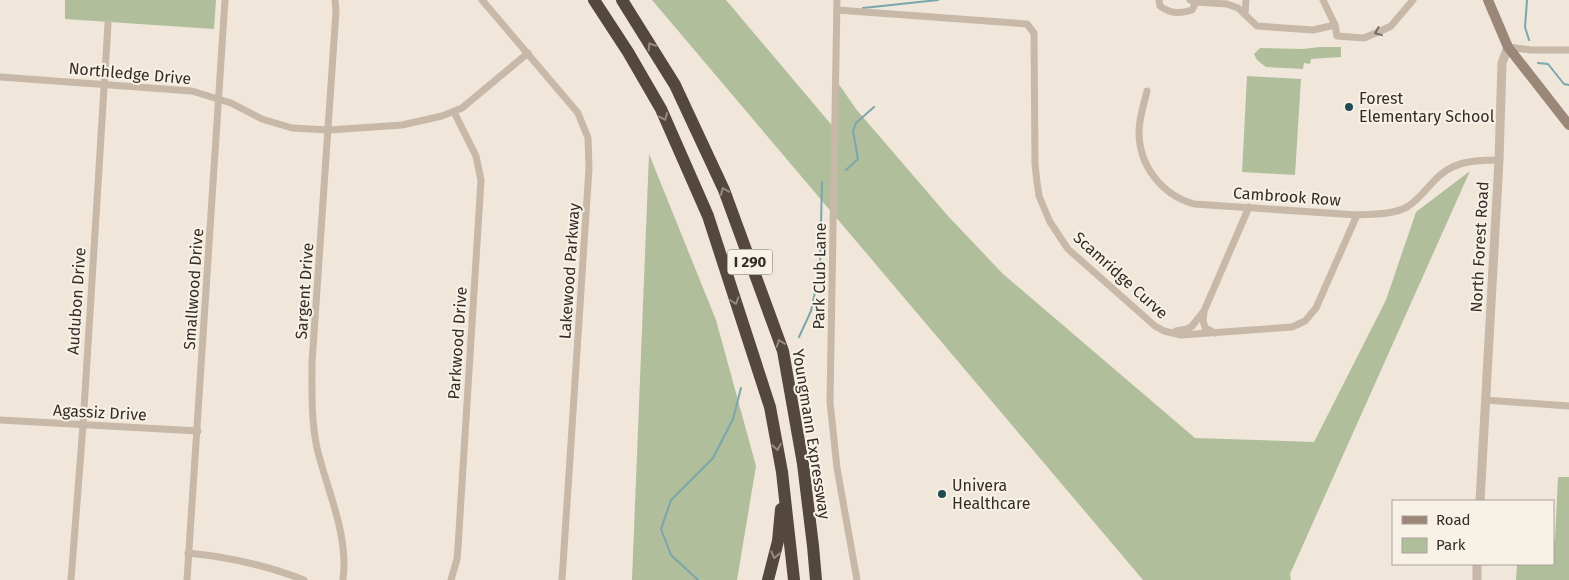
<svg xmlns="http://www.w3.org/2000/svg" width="1569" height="580" font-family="'Fira Sans',sans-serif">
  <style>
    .green { fill: #b0be9b }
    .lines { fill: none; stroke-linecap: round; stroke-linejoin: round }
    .stream { stroke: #7aa6ac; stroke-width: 2 }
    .minor { stroke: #c7b8a7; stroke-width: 7 }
    .tertiary { stroke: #c7b8a7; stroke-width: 9 }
    .secondary { stroke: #9b8778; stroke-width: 10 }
    .motorway { stroke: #54473e; stroke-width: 12 }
    .oneway { stroke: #766b61 }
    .oneway2 { stroke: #968b81 }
    .poi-dot { fill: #1f4c53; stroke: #f8f1e6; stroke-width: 2 }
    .labels { text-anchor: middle; stroke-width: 4; stroke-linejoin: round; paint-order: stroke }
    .shield { fill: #f8f1e6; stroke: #6f6760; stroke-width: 1 }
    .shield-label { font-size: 15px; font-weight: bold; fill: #342c27 }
    .street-label { font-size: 16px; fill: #342c27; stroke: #f8f1e6 }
    .poi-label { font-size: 16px; fill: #342c27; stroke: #f8f1e6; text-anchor: start }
  </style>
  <rect width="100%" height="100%" fill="#f0e7da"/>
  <g class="green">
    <polygon points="65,0 216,0 214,29 65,19"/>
    <polygon points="652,0 726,0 835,129 836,80 856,109 948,216 1003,274 1195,438 1314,442 1386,300 1416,212 1470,171 1290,574 1291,580 1143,580"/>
    <polygon points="1320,47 1341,47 1341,57 1311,59 1310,64 1304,63 1303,69 1266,67 1257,60 1254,54 1260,48 1303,49"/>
    <polygon points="1247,76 1301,79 1295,175 1242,172"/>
    <polygon points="649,154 716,320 756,466 737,580 632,580"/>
    <polygon points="1558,477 1569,477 1569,580 1516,580 1517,564 1553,564 1553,540 1555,539"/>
  </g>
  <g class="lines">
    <g class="stream">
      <polyline points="1527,0 1525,27 1529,40"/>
      <polyline points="863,8 938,0"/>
      <polyline points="1538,63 1548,64 1564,84 1569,85"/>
      <polyline points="846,170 858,159 853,131 856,123 874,107"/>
      <polyline points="799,337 811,311 820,269 822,182"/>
      <polyline points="698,580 671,555 661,529 671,500 713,458 733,419 741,388"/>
    </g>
    <g class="minor">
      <path d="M 335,0 L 336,11 L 312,363 C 312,391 311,420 317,448 C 327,490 349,535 343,580"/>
      <polyline points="482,0 578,113 588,138 589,168 562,580"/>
      <polyline points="837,0 830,402 837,468 857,580"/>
      <path d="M 1159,0 L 1160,6 C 1171,14 1180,14 1192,10 L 1196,2"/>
      <polyline points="1190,0 1196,2 1227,4 1238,8 1257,26 1313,30 1335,25"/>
      <polyline points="1323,0 1335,25 1337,36 1364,38 1383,30 1391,26 1413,0"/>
      <polyline points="837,10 1027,24 1034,33 1035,164 1037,182 1039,196 1050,222 1068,249 1155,326 1164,331 1181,335 1292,327 1305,321 1316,308 1357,215"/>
      <polyline points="1245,14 1246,0"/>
      <polyline points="1508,47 1531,50 1569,50"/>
      <polyline points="0,77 192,91 231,103 262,119 292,128 329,130 402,125 442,116 462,108 528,53"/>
      <path d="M 1147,91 C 1144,104 1139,118 1139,132 C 1139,166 1162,195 1194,204 L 1357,215 C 1374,214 1391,215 1407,207 C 1416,202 1425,191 1432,183 C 1451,161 1472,160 1499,160"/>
      <polyline points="1204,313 1203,320 1205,328 1215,333"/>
      <polyline points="1176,331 1187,329 1192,326 1204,311 1249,207"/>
      <polyline points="1485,400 1569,406"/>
      <polyline points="0,420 198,431"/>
      <path d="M 188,553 C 228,557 267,565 304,580"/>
      <polyline points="71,580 83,425 108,24"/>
      <polyline points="187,580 225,0"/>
      <polyline points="451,580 457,559 458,547 481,180 476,156 454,112"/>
    </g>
    <g class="tertiary">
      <polyline points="1480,501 1499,160 1502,63 1508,47"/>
      <polyline points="1477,580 1477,564"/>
    </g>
    <polyline class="secondary" points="1488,0 1508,47 1569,125"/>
    <g class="motorway">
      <polyline points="594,0 628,52 661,109 708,216 770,407 782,472 794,580"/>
      <polyline points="622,0 675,85 724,190 783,351 803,464 813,546 816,580"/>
      <polyline points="768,580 778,541 781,509"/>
    </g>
  </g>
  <defs><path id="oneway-chevron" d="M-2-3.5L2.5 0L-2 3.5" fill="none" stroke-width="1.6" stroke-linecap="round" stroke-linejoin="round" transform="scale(1.25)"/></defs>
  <use class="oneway" href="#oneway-chevron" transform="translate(1378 32) rotate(158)"/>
  <g class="oneway2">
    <use href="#oneway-chevron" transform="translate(651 46) rotate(-122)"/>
    <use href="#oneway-chevron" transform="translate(664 117) rotate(66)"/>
    <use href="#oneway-chevron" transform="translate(724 191) rotate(-112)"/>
    <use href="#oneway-chevron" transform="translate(735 301) rotate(72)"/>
    <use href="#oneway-chevron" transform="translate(780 343) rotate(-110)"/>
    <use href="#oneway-chevron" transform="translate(777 447) rotate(80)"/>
    <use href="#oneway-chevron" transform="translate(775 555) rotate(104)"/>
  </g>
  <g class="poi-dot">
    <circle cx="1349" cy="107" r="5"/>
    <circle cx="942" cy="494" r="5"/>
  </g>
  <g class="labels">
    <rect class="shield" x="727.5" y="249.5" width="45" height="25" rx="4"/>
    <g class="shield-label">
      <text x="750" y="267">I 290</text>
    </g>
    <g class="street-label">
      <text transform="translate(130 73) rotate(5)" y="6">Northledge Drive</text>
      <text transform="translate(1287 196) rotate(4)" y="6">Cambrook Row</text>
      <text transform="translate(1479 247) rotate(-87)" y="6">North Forest Road</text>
      <text transform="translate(569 271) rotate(-86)" y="6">Lakewood Parkway</text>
      <text transform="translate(1121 275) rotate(42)" y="6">Scamridge Curve</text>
      <text transform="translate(819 276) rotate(-89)" y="6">Park Club Lane</text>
      <text transform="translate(193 289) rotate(-86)" y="6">Smallwood Drive</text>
      <text transform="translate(304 291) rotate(-86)" y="6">Sargent Drive</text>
      <text transform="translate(76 301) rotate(-86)" y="6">Audubon Drive</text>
      <text transform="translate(457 343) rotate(-86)" y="6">Parkwood Drive</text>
      <text transform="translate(100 412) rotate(3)" y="6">Agassiz Drive</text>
      <text transform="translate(812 434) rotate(81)" y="6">Youngmann Expressway</text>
    </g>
    <g class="poi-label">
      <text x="1359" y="104">Forest<tspan x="1359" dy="18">Elementary School</tspan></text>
      <text x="952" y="491">Univera<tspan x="952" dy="18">Healthcare</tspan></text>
    </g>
  </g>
  <rect x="1392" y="500" width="162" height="65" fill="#f8f1e6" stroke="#aaa29a"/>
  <rect x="1402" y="516" width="25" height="8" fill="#9b8778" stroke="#aaa29a"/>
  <text x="1436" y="525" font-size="15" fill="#342c27">Road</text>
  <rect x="1402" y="538" width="25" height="15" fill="#b0be9b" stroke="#aaa29a"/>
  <text x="1436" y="550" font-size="15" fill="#342c27">Park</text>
</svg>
